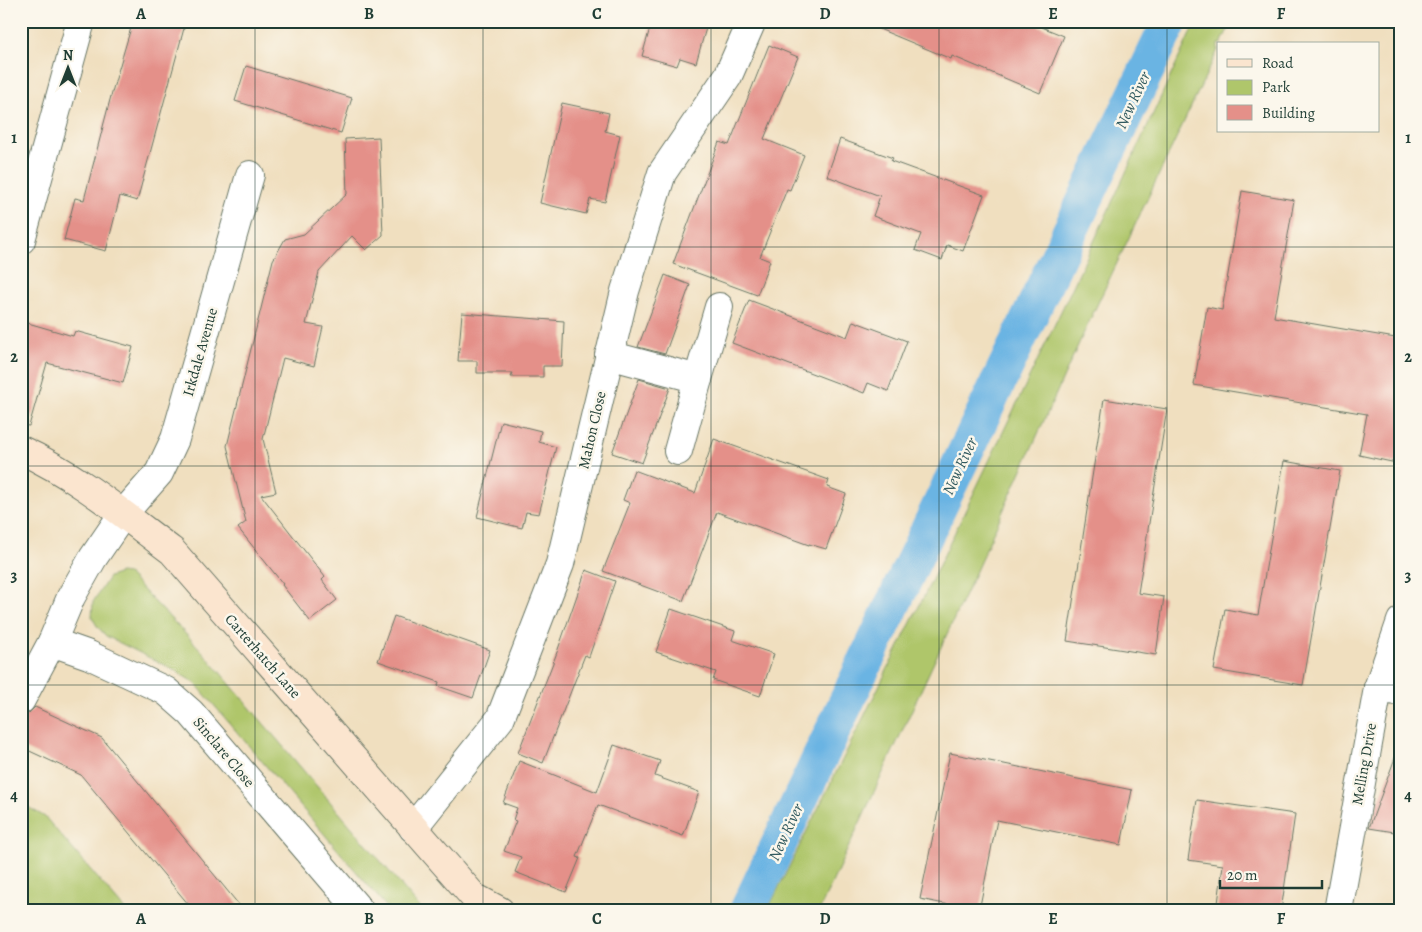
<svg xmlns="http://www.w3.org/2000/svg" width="1422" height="932" font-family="Alegreya,serif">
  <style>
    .green { fill: #afc66b; stroke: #678250 }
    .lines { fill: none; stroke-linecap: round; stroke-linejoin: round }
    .canal { stroke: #6bb4e3; stroke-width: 36 }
    .building { fill: #e49089 }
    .street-casing { stroke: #687665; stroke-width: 30 }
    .secondary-casing { stroke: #687665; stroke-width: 30 }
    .street { stroke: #fff; stroke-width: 28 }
    .secondary { stroke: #fbe5cf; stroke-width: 28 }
    .grid { fill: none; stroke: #1f3d34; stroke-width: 1; stroke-opacity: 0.55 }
    .labels { text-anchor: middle; stroke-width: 5; stroke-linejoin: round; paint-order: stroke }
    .street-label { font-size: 15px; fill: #1f3d34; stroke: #fbf7ec }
    .water-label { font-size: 16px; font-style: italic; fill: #325b60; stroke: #fbf7ec }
    .neatline { fill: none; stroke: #1f3d34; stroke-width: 2 }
    .grid-label { font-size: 16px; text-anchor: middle; font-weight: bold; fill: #1f3d34 }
  </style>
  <rect width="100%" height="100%" fill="#fbf7ec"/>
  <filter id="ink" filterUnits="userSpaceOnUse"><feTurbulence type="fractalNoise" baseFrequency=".02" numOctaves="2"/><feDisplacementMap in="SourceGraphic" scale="10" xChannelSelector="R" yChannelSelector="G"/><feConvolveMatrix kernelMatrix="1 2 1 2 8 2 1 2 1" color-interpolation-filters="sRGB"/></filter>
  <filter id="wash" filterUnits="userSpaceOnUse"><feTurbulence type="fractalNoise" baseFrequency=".0096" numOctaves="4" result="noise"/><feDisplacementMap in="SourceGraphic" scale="20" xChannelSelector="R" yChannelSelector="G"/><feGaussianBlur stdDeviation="1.12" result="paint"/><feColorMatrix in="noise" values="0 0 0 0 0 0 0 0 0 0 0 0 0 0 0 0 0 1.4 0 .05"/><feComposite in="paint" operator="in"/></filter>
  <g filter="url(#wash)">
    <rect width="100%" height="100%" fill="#f0dfbf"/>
    <g class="green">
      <polygon points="1196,21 1232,21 1221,44 1218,44 1218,50 1080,341 971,582 819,911 767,911 931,582 1077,278"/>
      <polygon points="120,573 128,574 201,650 423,911 390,911 195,683 172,669 106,636 97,626 92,617 93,602 109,577"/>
      <polygon points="21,803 45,817 126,911 21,911"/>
    </g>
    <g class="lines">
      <polyline class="canal" points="747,911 1170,21"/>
    </g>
    <g id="blocks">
      <g class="building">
        <polygon points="133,21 186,21 137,201 120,196 106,251 64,240 75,198 84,200 112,92"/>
        <polygon points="652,21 708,21 696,63 680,58 677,66 642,56"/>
        <polygon points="860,21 1027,21 1064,36 1040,93 952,56 951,59"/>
        <polygon points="769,45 798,57 764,139 804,155 790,190 787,189 760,257 770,261 757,295 673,264 719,142 729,145"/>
        <polygon points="246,66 352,98 341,133 235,101"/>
        <polygon points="562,103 609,113 605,131 620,135 605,202 590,199 586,214 540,203"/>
        <polygon points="379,137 383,235 366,250 352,236 319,272 306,324 323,327 314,366 283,358 263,439 276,492 261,495 325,577 322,580 337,600 310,621 282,585 283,584 238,528 246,522 227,446 273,260 285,239 304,234 347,194 345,139"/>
        <polygon points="840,139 893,158 891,161 984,195 963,251 947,245 942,260 915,250 921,234 873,216 880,196 827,176"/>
        <polygon points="1242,191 1294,200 1274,317 1401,339 1401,464 1359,455 1367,414 1194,385 1207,307 1222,310"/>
        <polygon points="665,275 690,285 665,354 638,347"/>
        <polygon points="749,300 847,337 853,321 907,341 888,391 868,383 864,393 732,343"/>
        <polygon points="462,313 564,321 562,366 543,366 543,377 511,377 513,373 477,373 477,361 458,361"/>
        <polygon points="21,321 73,336 75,331 133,347 123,383 47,363 29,426 21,425"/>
        <polygon points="639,379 670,388 642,463 612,453"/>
        <polygon points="1104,399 1167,409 1138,593 1164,597 1156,655 1067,641"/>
        <polygon points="501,421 541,431 539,442 556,447 539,514 526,512 522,528 477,517"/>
        <polygon points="714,439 829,480 827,487 846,494 826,549 809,544 809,545 717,512 683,601 603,571 630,503 623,500 634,470 695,493"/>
        <polygon points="1284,461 1340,471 1303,685 1214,670 1225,609 1258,615"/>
        <polygon points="586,570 615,581 589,657 585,655 543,763 518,753 556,655"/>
        <polygon points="671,609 735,631 732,640 774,654 760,696 713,680 716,672 656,652"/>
        <polygon points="394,616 490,650 473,698 438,686 439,682 378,661"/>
        <polygon points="35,707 102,738 244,911 194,911 81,775 21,747 21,716 29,713"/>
        <polygon points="614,745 660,761 655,776 699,792 683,836 598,805 577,857 580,858 566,892 515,872 521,857 504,851 516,821 513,820 517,808 503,803 519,761 597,792"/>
        <polygon points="1398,750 1401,751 1401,833 1369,828"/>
        <polygon points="950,753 1132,790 1121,845 997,820 979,911 920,899"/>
        <polygon points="1197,800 1295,814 1281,911 1217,911 1223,865 1188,860"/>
      </g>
    </g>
  </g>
  <g filter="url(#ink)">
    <use href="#blocks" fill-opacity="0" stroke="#687665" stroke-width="1"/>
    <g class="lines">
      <g class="street-casing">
        <g id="street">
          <polyline points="250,175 175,439 159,473 123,514 93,558 71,597 52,642 89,655 166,691 191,713 360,911"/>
          <polyline points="21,240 81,21"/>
          <polyline points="609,355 698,379 719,307"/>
          <polyline points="678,451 698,379"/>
          <polyline points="1378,688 1401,692"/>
          <polyline points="21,700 52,642"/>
          <polyline points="413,828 500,719 560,564 625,291 662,173 728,76 752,21"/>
          <polyline points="1338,911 1378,688 1401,621"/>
        </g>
      </g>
      <g class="secondary-casing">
        <path id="secondary" d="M 21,450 C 76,475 124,515 172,551 L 474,897 L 500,911"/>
      </g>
      <use href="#street" class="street"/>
      <use href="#secondary" class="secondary"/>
    </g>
  </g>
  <path class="grid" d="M 255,21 L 255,911M 483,21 L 483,911M 711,21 L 711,911M 939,21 L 939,911M 1167,21 L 1167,911M 21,247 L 1401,247M 21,466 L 1401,466M 21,685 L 1401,685"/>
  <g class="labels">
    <g class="street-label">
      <text transform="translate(200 352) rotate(-74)" y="5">Irkdale Avenue</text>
      <text transform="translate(592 430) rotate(-77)" y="5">Mahon Close</text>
      <text transform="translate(263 656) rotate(49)" y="5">Carterhatch Lane</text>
      <text transform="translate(224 752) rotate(50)" y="5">Sinclare Close</text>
      <text transform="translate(1364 764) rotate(-80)" y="5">Melling Drive</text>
    </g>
    <g class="water-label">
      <text transform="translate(1132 100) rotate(-65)" y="6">New River</text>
      <text transform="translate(959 466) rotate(-65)" y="6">New River</text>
      <text transform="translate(785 832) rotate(-65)" y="6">New River</text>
    </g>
  </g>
  <rect width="1422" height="932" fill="none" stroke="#fbf7ec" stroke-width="55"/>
  <rect x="1217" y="42" width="162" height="90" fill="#fbf7ec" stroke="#a3ada2"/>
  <rect x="1227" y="59" width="25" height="8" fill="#fbe5cf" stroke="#a3ada2"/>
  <text x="1262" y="68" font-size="15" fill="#1f3d34">Road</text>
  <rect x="1227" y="80" width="25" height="15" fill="#afc66b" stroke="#a3ada2"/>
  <text x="1262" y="92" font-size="15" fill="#1f3d34">Park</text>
  <rect x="1227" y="105" width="25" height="15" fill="#e49089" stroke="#a3ada2"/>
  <text x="1262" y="118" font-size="15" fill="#1f3d34">Building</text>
  <g transform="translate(68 68)" stroke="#fbf7ec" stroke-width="4" paint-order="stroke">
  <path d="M0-4L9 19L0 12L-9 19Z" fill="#1f3d34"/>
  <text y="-8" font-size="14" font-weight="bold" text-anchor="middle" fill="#1f3d34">N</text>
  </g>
  <path d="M1220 880v8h102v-8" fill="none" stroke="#1f3d34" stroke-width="2.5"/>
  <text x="1227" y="880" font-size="15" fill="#1f3d34" stroke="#fbf7ec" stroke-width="4" paint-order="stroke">20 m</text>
  <rect x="28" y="28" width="1366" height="876" class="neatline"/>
  <g class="grid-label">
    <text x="141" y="19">A</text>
    <text x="369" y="19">B</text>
    <text x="597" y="19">C</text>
    <text x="825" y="19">D</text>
    <text x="1053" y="19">E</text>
    <text x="1281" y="19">F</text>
    <text x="14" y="143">1</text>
    <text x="1408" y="143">1</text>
    <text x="14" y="362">2</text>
    <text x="1408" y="362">2</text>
    <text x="14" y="581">3</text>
    <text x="1408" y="581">3</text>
    <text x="14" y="801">4</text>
    <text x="1408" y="801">4</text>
    <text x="141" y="924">A</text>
    <text x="369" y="924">B</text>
    <text x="597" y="924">C</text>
    <text x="825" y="924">D</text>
    <text x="1053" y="924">E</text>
    <text x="1281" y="924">F</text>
  </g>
</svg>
